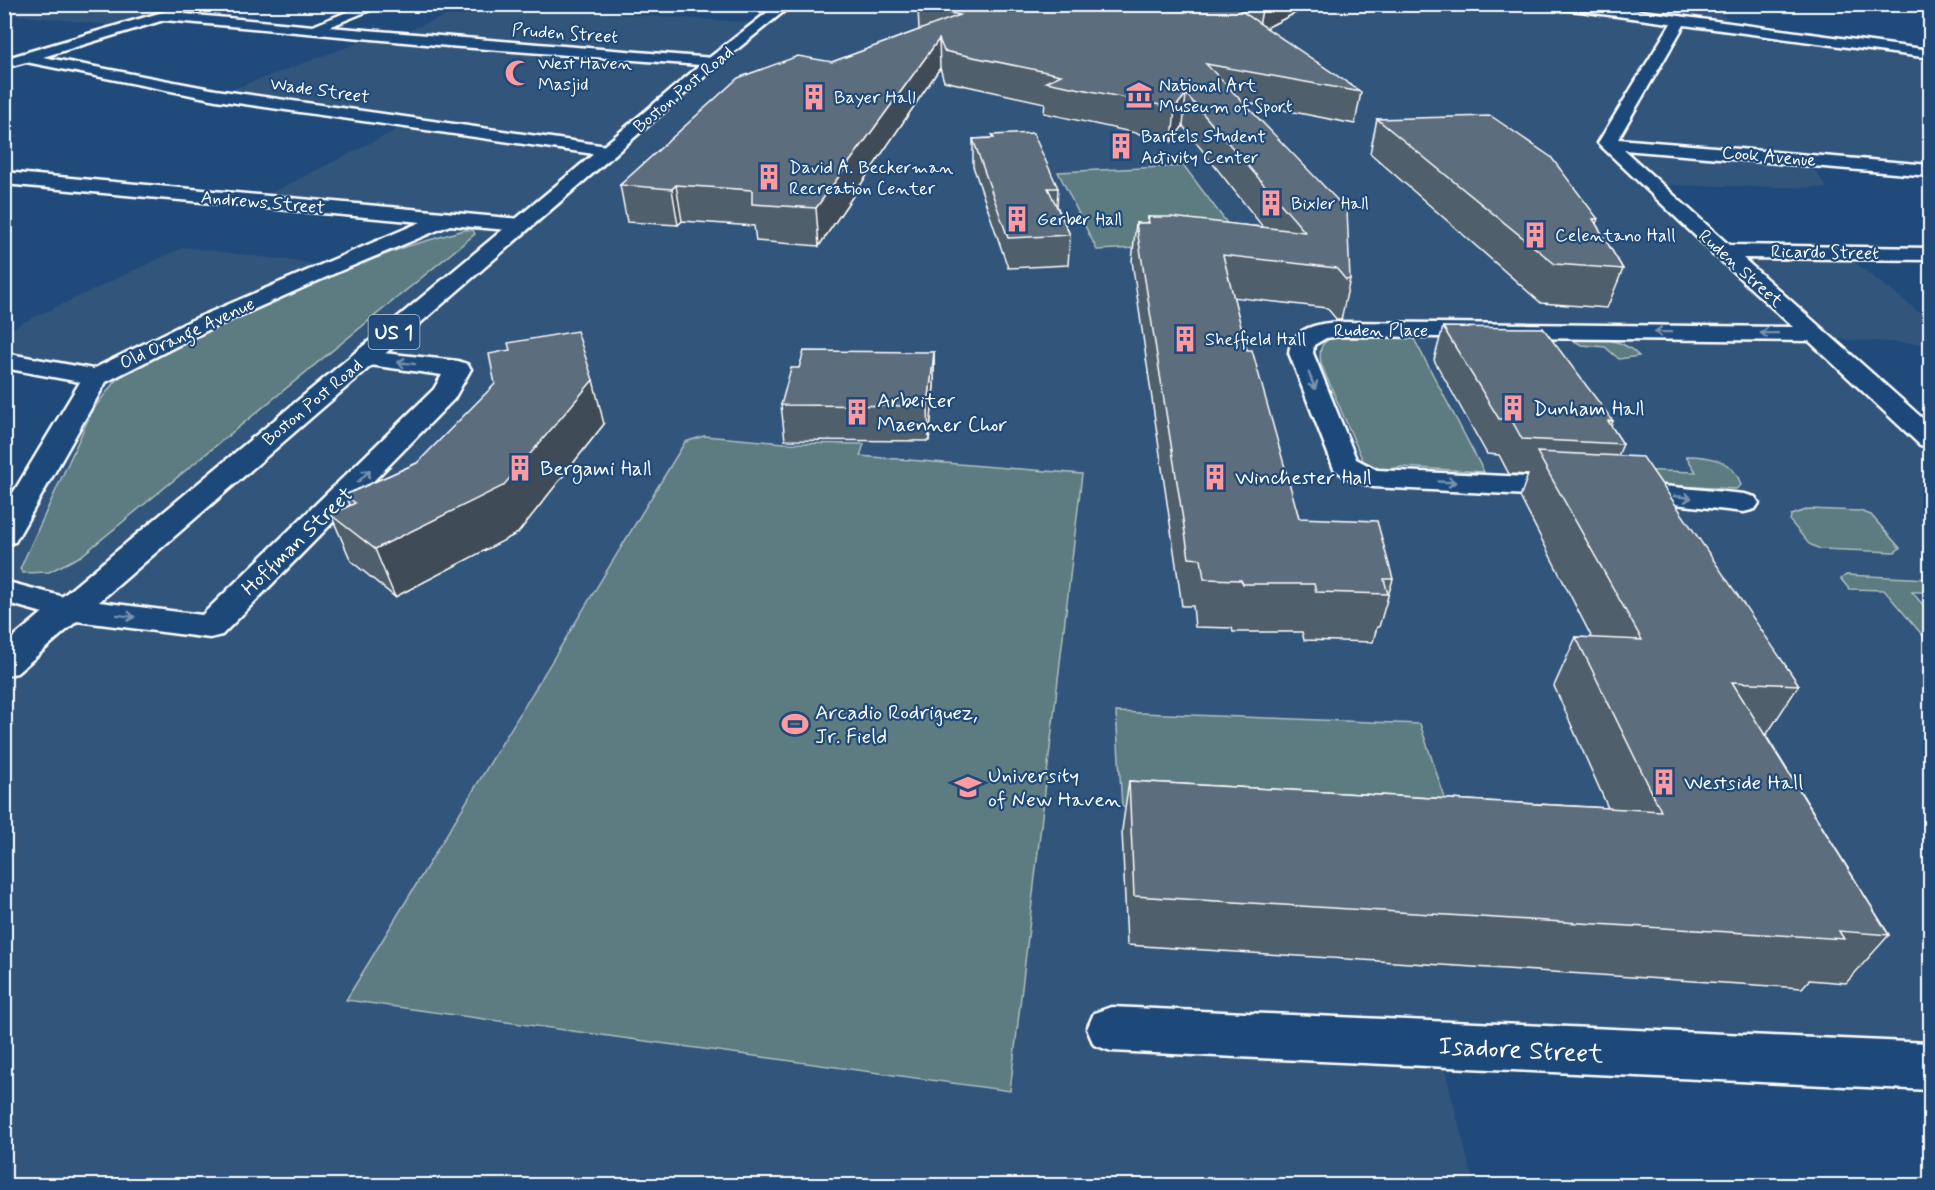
<svg xmlns="http://www.w3.org/2000/svg" width="1935" height="1190" font-family="Mynerve,sans-serif">
  <style>
    .built { fill: #31547b }
    .green { fill: #5c7c81; stroke: #aebec0; stroke-width: 1.5 }
    .lines { fill: none; stroke-linecap: round; stroke-linejoin: round }
    .minor-casing { stroke: #fff; stroke-width: 5 }
    .secondary-casing { stroke: #fff; stroke-width: 5 }
    .primary-casing { stroke: #fff; stroke-width: 5 }
    .minor { fill: #1f4a7a; fill-rule: evenodd }
    .secondary { fill: #1f4a7a; fill-rule: evenodd }
    .primary { fill: #1f4a7a; fill-rule: evenodd }
    .wall { fill: #4f5e6c; stroke: #fff; stroke-width: 1.5 }
    .shaded-wall { fill: #404c58; stroke: #fff; stroke-width: 1.5 }
    .building { fill: #5c6d7d; stroke: #fff; stroke-width: 1.5 }
    .oneway { stroke: #7992af }
    .labels { text-anchor: middle; stroke-width: 4.5; stroke-linejoin: round; paint-order: stroke }
    .far-street-label { font-size: 18px; fill: #fff; stroke: #1f4a7a }
    .far-poi-label { font-size: 18px; fill: #fff; stroke: #1f4a7a; text-anchor: start }
    .shield { fill: #1f4a7a; stroke: #bcc9d7; stroke-width: 1.5 }
    .shield-label { font-size: 20px; font-weight: bold; fill: #fff }
    .poi-label { font-size: 21px; fill: #fff; stroke: #1f4a7a; text-anchor: start }
    .street-label { font-size: 21px; fill: #fff; stroke: #1f4a7a }
    .near-street-label { font-size: 26px; fill: #fff; stroke: #1f4a7a }
  </style>
  <rect width="100%" height="100%" fill="#1f4a7a"/>
  <filter id="ink" filterUnits="userSpaceOnUse"><feTurbulence type="fractalNoise" baseFrequency=".0167" numOctaves="2"/><feDisplacementMap in="SourceGraphic" scale="12" xChannelSelector="R" yChannelSelector="G"/><feConvolveMatrix kernelMatrix="1 2 1 2 8 2 1 2 1" color-interpolation-filters="sRGB"/></filter>
  <g filter="url(#ink)">
    <g class="built">
      <polygon points="5,4 181,4 181,5 110,25 5,14"/>
      <polygon points="787,4 1558,4 1930,54 1930,170 1808,160 1827,188 1652,185 1720,251 1842,253 1930,320 1930,344 1846,340 1817,335 1930,439 1930,1067 1439,1045 1474,1185 5,1185 4,529 96,377 5,360 5,331 184,247 332,266 445,220 255,201 408,124 216,95 377,36 390,37 475,5 763,23"/>
      <polygon points="1618,5 1720,5 1722,14 1729,20"/>
    </g>
    <g class="green">
      <polygon points="1184,166 1242,243 1097,250 1058,172"/>
      <polygon points="464,230 473,230 475,234 81,556 49,572 23,573 20,569 92,411 115,381 129,370 201,334 345,270 405,247"/>
      <path d="M 1340,335 L 1413,337 L 1484,472 L 1402,467 L 1382,470 L 1363,461 L 1321,364 C 1318,346 1322,340 1340,335 Z"/>
      <path d="M 1576,339 C 1601,339 1621,337 1639,356 L 1619,359 L 1605,347 L 1582,345 L 1574,341 Z"/>
      <polygon points="704,436 785,443 864,444 860,456 1082,474 1010,1091 346,1000 685,442"/>
      <path d="M 1686,456 C 1710,456 1734,460 1741,485 L 1736,489 L 1637,484 L 1630,470 L 1696,472 Z"/>
      <polygon points="1809,509 1860,511 1871,515 1900,548 1895,552 1820,549 1809,544 1790,521 1791,515"/>
      <polygon points="1846,575 1930,579 1930,592 1912,592 1930,613 1930,644 1884,590 1849,589 1841,579"/>
      <polygon points="1116,712 1420,724 1452,819 1122,806"/>
    </g>
    <g class="lines">
      <g class="minor-casing">
        <g id="minor">
          <polygon points="366,4 385,4 329,27 713,58 720,62 713,66 448,46 164,20 43,57 216,90 614,147 617,151 614,155 608,156 216,100 26,62 4,68 4,59 183,6 189,10 184,14 313,26"/>
          <path d="M 1680,16 L 1687,20 L 1618,139 L 1930,165 L 1930,176 L 1624,150 L 1729,245 L 1930,248 L 1930,260 L 1743,258 L 1930,425 L 1930,447 L 1920,445 L 1809,341 L 1341,336 L 1326,338 L 1314,345 L 1313,353 L 1356,459 L 1377,470 L 1568,479 L 1578,482 L 1583,488 L 1578,494 L 1568,497 L 1373,487 L 1347,478 L 1334,469 L 1289,353 C 1292,327 1319,323 1341,322 L 1793,327 L 1717,257 L 1713,255 L 1710,250 L 1598,143 L 1673,20 Z"/>
          <polygon points="4,172 521,219 528,221 531,225 528,229 521,231 450,225 340,271 208,330 106,382 19,535 15,542 4,544 4,508 80,382 4,368 4,353 93,369 192,320 421,222 4,184"/>
          <polygon points="364,351 458,361 467,364 471,369 454,399 222,635 210,638 68,620 4,602 4,581 68,598 202,615 434,389 442,375 355,363 352,358 355,353"/>
          <polygon points="1623,482 1744,494 1755,497 1759,503 1755,509 1744,512 1613,497 1608,491 1613,485"/>
          <polygon points="1111,1007 1930,1043 1930,1090 1111,1051 1094,1045 1087,1029 1094,1013"/>
        </g>
      </g>
      <g class="secondary-casing">
        <polygon id="secondary" points="1551,4 1590,4 1930,50 1930,58 1557,8"/>
      </g>
      <g class="primary-casing">
        <polygon id="primary" points="778,4 793,4 719,64 17,673 4,676 4,645 709,58"/>
      </g>
      <use href="#minor" class="minor"/>
      <use href="#secondary" class="secondary"/>
      <use href="#primary" class="primary"/>
    </g>
    <g class="wall">
      <polygon points="925,4 1313,4 1266,28 1361,92 1355,124 1243,102 1350,279 1341,320 1337,320 1327,308 1233,297 1247,350 1299,518 1393,579 1379,627 1377,627 1373,642 1304,640 1302,632 1233,632 1232,628 1195,627 1193,606 1182,606 1132,261 1136,223 1147,223 1148,217 1263,227 1183,126 1172,141 1044,113 1045,103 944,81 940,68 819,246 756,241 754,226 682,221 678,225 627,222 620,185 832,62 919,30 918,7"/>
      <polygon points="1377,119 1598,219 1596,224 1623,269 1607,308 1541,303 1370,153"/>
      <polygon points="992,135 1058,188 1057,206 1070,235 1068,265 1008,268 973,166 973,139 992,138"/>
      <polygon points="1443,327 1613,421 1611,426 1623,444 1618,456 1799,685 1767,734 1765,734 1889,935 1846,983 1809,980 1802,988 1127,945 1122,830 1129,781 1608,808 1554,686 1576,637 1592,638 1520,497 1528,475 1509,474 1499,455 1487,454 1434,360"/>
      <polygon points="934,352 934,385 929,441 785,440 781,405 799,368"/>
      <polygon points="604,424 518,533 395,597 351,561 331,515 350,505 345,495 417,463"/>
    </g>
    <g class="shaded-wall">
      <polygon points="1263,4 1313,4 1258,32"/>
      <polygon points="939,39 940,68 819,246 816,208"/>
      <polygon points="1186,94 1183,126 1172,141 1175,108"/>
      <polygon points="676,185 682,221 678,225 672,189"/>
      <polygon points="934,352 934,385 929,441 928,406"/>
      <polygon points="593,380 604,424 518,533 395,597 375,549"/>
    </g>
    <g class="building">
      <polygon points="925,4 1231,4 1361,92 1206,64 1347,210 1350,279 1346,280 1336,268 1223,255 1247,350 1252,350 1299,518 1377,521 1393,579 1384,579 1388,594 1316,592 1314,584 1243,584 1241,580 1204,579 1201,559 1189,558 1136,223 1149,223 1148,217 1171,217 1305,232 1186,94 1175,108 1046,82 1061,75 944,51 939,39 816,208 752,204 752,190 676,185 672,189 620,185 738,78 798,56 832,62 960,15 918,7"/>
      <polygon points="1491,116 1551,157 1598,219 1593,219 1623,269 1555,264 1377,119"/>
      <polygon points="1033,133 1058,188 1048,188 1070,235 1008,238 973,139 994,138 992,135"/>
      <polygon points="1443,327 1543,328 1613,421 1608,421 1623,444 1522,439 1511,419 1499,419"/>
      <polygon points="577,331 593,380 503,486 375,549 331,515 355,503 345,495 417,463 495,384 489,354 510,350 508,343"/>
      <polygon points="804,351 934,352 928,406 781,405 791,368 799,368"/>
      <polygon points="1537,452 1643,457 1799,685 1732,682 1889,935 1839,931 1844,939 1134,896 1129,781 1661,811 1576,637 1642,640"/>
    </g>
    <defs><path id="oneway-shaft" d="M-6 0H5M1.5-3L5.5 0L1.5 3" fill="none" stroke-width="1.6" stroke-linecap="round" stroke-linejoin="round" transform="scale(1.5)"/></defs>
    <g class="oneway">
      <use href="#oneway-shaft" transform="translate(1663 332) rotate(-179)"/>
      <use href="#oneway-shaft" transform="translate(1769 333) rotate(-179)"/>
      <use href="#oneway-shaft" transform="translate(406 363) rotate(-173)"/>
      <use href="#oneway-shaft" transform="translate(1312 381) rotate(68)"/>
      <use href="#oneway-shaft" transform="translate(364 476) rotate(-45)"/>
      <use href="#oneway-shaft" transform="translate(1447 482) rotate(3)"/>
      <use href="#oneway-shaft" transform="translate(1683 497) rotate(6)"/>
      <use href="#oneway-shaft" transform="translate(126 616) rotate(7)"/>
    </g>
  </g>
  <defs>
    <g id="mosque-bare" transform="scale(2.07)"><path d="M3.5-4.9A6 6 0 1 0 3.5 4.9A5 5 0 1 1 3.5-4.9Z" fill="#ff9aa2" stroke="#1f4a7a" stroke-width="2.5" paint-order="stroke"/></g>
    <g id="museum-bare" transform="scale(2.07)"><path d="M0-6L6-3V-2H-6V-3ZM-5-1h2V3h-2ZM-1-1h2V3h-2ZM3-1h2V3H3ZM-6 4H6V6H-6Z" fill="#ff9aa2" stroke="#1f4a7a" stroke-width="2.5" paint-order="stroke"/></g>
    <g id="building-bare" transform="scale(2.07)"><path d="M-4-6H4V6H1V3H-1V6H-4ZM-2.5-4.3h1.7v1.8h-1.7ZM.8-4.3h1.7v1.8H.8ZM-2.5-1h1.7V.8h-1.7ZM.8-1h1.7V.8H.8Z" fill="#ff9aa2" stroke="#1f4a7a" stroke-width="2.5" paint-order="stroke"/></g>
    <g id="stadium-bare" transform="scale(2.07)"><path d="M0-5a6.5 5 0 1 0 0 10a6.5 5 0 1 0 0-10ZM-3.5-1.8h7v3.6h-7Z" fill="#ff9aa2" stroke="#1f4a7a" stroke-width="2.5" paint-order="stroke"/></g>
    <g id="university-bare" transform="scale(2.07)"><path d="M0-5L7-2L0 1L-7-2ZM-4 1L0 2.5L4 1V4Q0 6-4 4Z" fill="#ff9aa2" stroke="#1f4a7a" stroke-width="2.5" paint-order="stroke"/></g>
  </defs>
  <g fill-rule="evenodd">
    <use href="#mosque-bare" x="518" y="73"/>
    <use href="#museum-bare" x="1139" y="95"/>
    <use href="#building-bare" x="814" y="97"/>
    <use href="#building-bare" x="1121" y="146"/>
    <use href="#building-bare" x="769" y="177"/>
    <use href="#building-bare" x="1271" y="203"/>
    <use href="#building-bare" x="1017" y="219"/>
    <use href="#building-bare" x="1535" y="235"/>
    <use href="#building-bare" x="1185" y="339"/>
    <use href="#building-bare" x="1513" y="408"/>
    <use href="#building-bare" x="857" y="412"/>
    <use href="#building-bare" x="520" y="468"/>
    <use href="#building-bare" x="1215" y="477"/>
    <use href="#stadium-bare" x="795" y="724"/>
    <use href="#building-bare" x="1664" y="782"/>
    <use href="#university-bare" x="968" y="787"/>
  </g>
  <g class="labels">
    <g class="far-street-label">
      <text transform="translate(565 33) rotate(4)" y="6">Pruden Street</text>
      <text transform="translate(683 89) rotate(-40)" y="6">Boston Post Road</text>
      <text transform="translate(320 90) rotate(8)" y="6">Wade Street</text>
      <text transform="translate(1769 156) rotate(5)" y="6">Cook Avenue</text>
      <text transform="translate(263 202) rotate(5)" y="6">Andrews Street</text>
      <text transform="translate(1825 252) rotate(1)" y="6">Ricardo Street</text>
      <text transform="translate(1741 268) rotate(42)" y="6">Ruden Street</text>
      <text x="1381" y="336">Ruden Place</text>
      <text transform="translate(187 333) rotate(-25)" y="6">Old Orange Avenue</text>
      <text transform="translate(312 402) rotate(-40)" y="6">Boston Post Road</text>
    </g>
    <g class="far-poi-label">
      <text x="538" y="69">West Haven<tspan x="538" dy="21">Masjid</tspan></text>
      <text x="1159" y="91">National Art<tspan x="1159" dy="21">Museum of Sport</tspan></text>
      <text x="834" y="103">Bayer Hall</text>
      <text x="1141" y="142">Bartels Student<tspan x="1141" dy="21">Activity Center</tspan></text>
      <text x="789" y="173">David A. Beckerman<tspan x="789" dy="21">Recreation Center</tspan></text>
      <text x="1291" y="209">Bixler Hall</text>
      <text x="1037" y="225">Gerber Hall</text>
      <text x="1555" y="241">Celentano Hall</text>
      <text x="1205" y="345">Sheffield Hall</text>
    </g>
    <rect class="shield" x="368.5" y="315" width="51" height="34" rx="4.5"/>
    <g class="shield-label">
      <text x="394" y="339">US 1</text>
    </g>
    <g class="poi-label">
      <text x="877" y="407">Arbeiter<tspan x="877" dy="24">Maenner Chor</tspan></text>
      <text x="1533" y="415">Dunham Hall</text>
      <text x="540" y="475">Bergami Hall</text>
      <text x="1235" y="484">Winchester Hall</text>
      <text x="815" y="719">Arcadio Rodriguez,<tspan x="815" dy="24">Jr. Field</tspan></text>
      <text x="988" y="782">University<tspan x="988" dy="24">of New Haven</tspan></text>
      <text x="1684" y="789">Westside Hall</text>
    </g>
    <g class="street-label">
      <text transform="translate(297 541) rotate(-44)" y="7">Hoffman Street</text>
    </g>
    <g class="near-street-label">
      <text transform="translate(1521 1049) rotate(3)" y="9">Isadore Street</text>
    </g>
  </g>
  <rect width="1935" height="1190" fill="none" stroke="#1f4a7a" stroke-width="24"/>
  <rect x="12" y="12" width="1911" height="1166" fill="none" stroke="#fff" stroke-width="2" filter="url(#ink)"/>
</svg>
